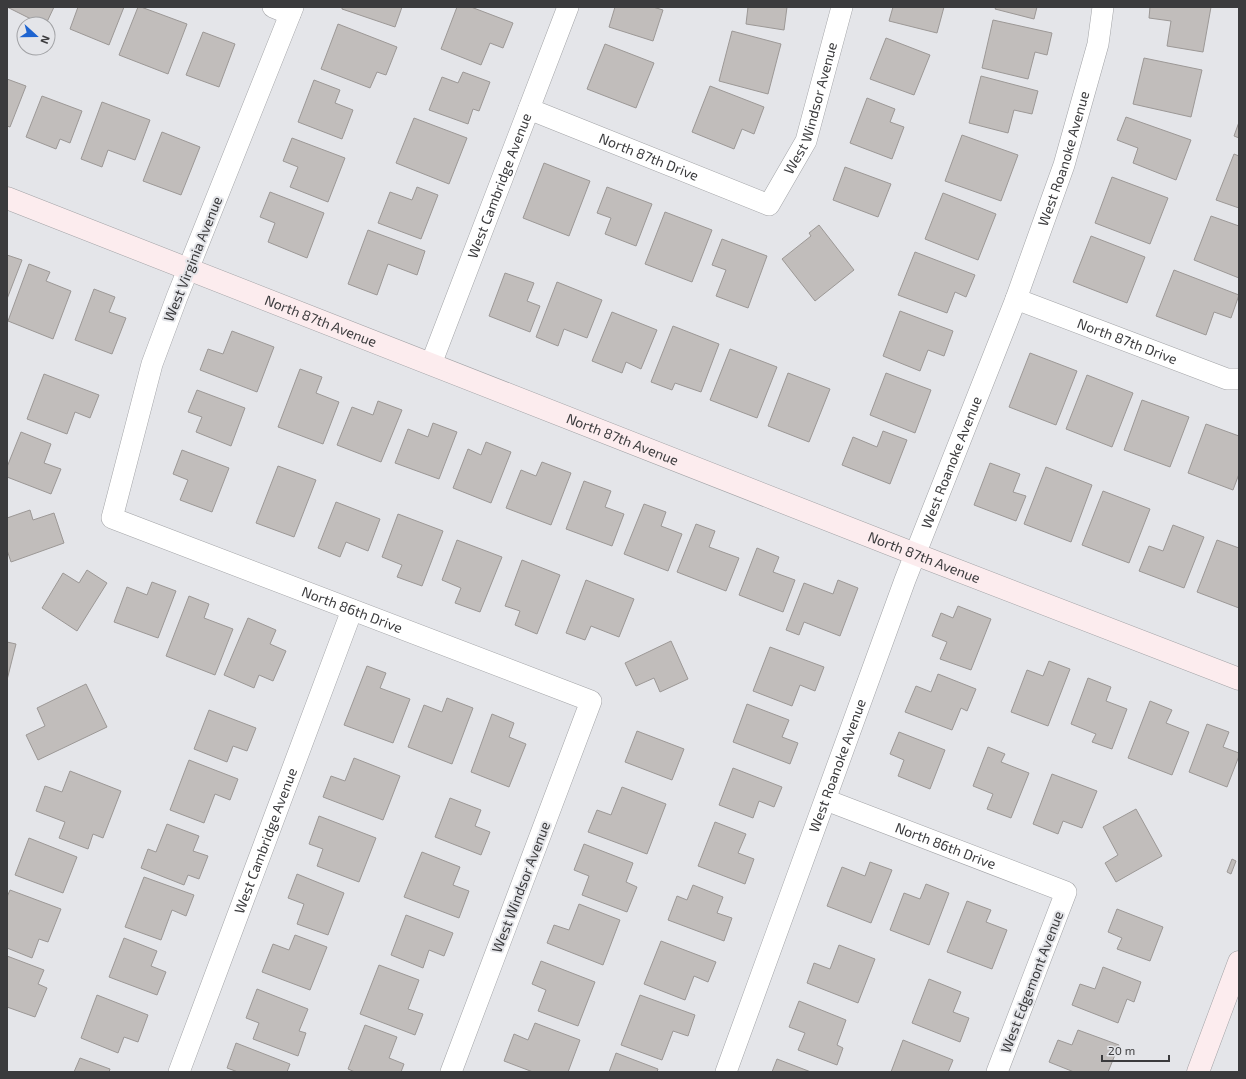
<svg xmlns="http://www.w3.org/2000/svg" width="1246" height="1079" font-family="'Exo 2',sans-serif">
  <style>
    .building { fill: #c1bdbb; stroke: #9c9896 }
    .lines { fill: none; stroke-linecap: round; stroke-linejoin: round }
    .street-casing { stroke: #a2a3a6; stroke-width: 22 }
    .secondary-casing { stroke: #a2a3a6; stroke-width: 23 }
    .street { stroke: #fff; stroke-width: 21 }
    .secondary { stroke: #fcecee; stroke-width: 22 }
    .labels { text-anchor: middle; stroke-width: 4; stroke-linejoin: round; paint-order: stroke }
    .street-label { font-size: 14px; fill: #3b3b3d; stroke: #e4e5e9 }
  </style>
  <rect width="100%" height="100%" fill="#e4e5e9"/>
  <g class="building">
    <polygon points="7,7 54,7 46,24 41,24"/>
    <polygon points="78,7 124,7 109,45 70,29"/>
    <polygon points="138,7 141,7 187,24 168,74 119,55"/>
    <polygon points="342,7 402,7 395,27 342,9"/>
    <polygon points="457,7 471,7 513,23 503,48 490,43 481,65 441,49"/>
    <polygon points="615,7 653,7 663,10 653,41 609,27"/>
    <polygon points="748,7 787,7 784,30 746,24"/>
    <polygon points="893,7 944,7 937,33 889,21"/>
    <polygon points="996,7 1037,7 1034,19 995,9"/>
    <polygon points="1150,7 1211,7 1203,52 1167,46 1171,21 1149,18"/>
    <polygon points="993,20 1052,33 1047,55 1035,52 1028,79 982,68"/>
    <polygon points="338,24 397,47 386,75 377,72 370,88 321,69"/>
    <polygon points="732,31 781,44 768,94 719,81"/>
    <polygon points="203,32 235,44 219,87 186,75"/>
    <polygon points="886,38 930,55 914,95 870,79"/>
    <polygon points="605,44 654,63 636,108 587,89"/>
    <polygon points="1144,58 1202,70 1191,117 1133,104"/>
    <polygon points="463,72 490,82 479,111 473,109 468,124 429,110 442,77 458,83"/>
    <polygon points="981,76 1038,91 1032,114 1014,110 1008,133 969,123"/>
    <polygon points="7,79 26,86 10,127 7,126"/>
    <polygon points="314,80 340,90 335,103 353,110 342,139 298,122"/>
    <polygon points="710,86 764,107 754,134 742,129 734,149 692,132"/>
    <polygon points="42,96 82,111 70,143 60,139 56,149 26,137"/>
    <polygon points="867,98 895,109 890,122 904,127 892,159 850,143"/>
    <polygon points="102,102 150,120 135,160 108,150 102,167 81,159"/>
    <polygon points="1126,117 1191,140 1176,180 1133,163 1138,148 1117,140"/>
    <polygon points="414,118 467,138 449,184 396,163"/>
    <polygon points="1239,122 1239,138 1234,136"/>
    <polygon points="162,132 200,147 181,195 143,181"/>
    <polygon points="962,135 1018,155 1001,201 945,181"/>
    <polygon points="292,138 345,158 328,202 290,187 298,167 283,161"/>
    <polygon points="1234,154 1239,156 1239,208 1216,200"/>
    <polygon points="544,163 590,181 569,236 523,218"/>
    <polygon points="845,167 891,184 878,217 833,200"/>
    <polygon points="1112,177 1168,198 1150,244 1095,223"/>
    <polygon points="417,187 438,195 421,239 378,223 390,192 412,200"/>
    <polygon points="607,187 652,204 636,246 605,234 611,218 597,213"/>
    <polygon points="270,192 324,213 307,258 268,242 275,223 260,217"/>
    <polygon points="943,193 996,214 978,260 925,239"/>
    <polygon points="665,212 712,230 692,282 645,264"/>
    <polygon points="1211,216 1239,226 1239,278 1194,260"/>
    <polygon points="819,225 854,270 815,301 782,259 811,236 809,233"/>
    <polygon points="368,230 425,251 417,275 388,264 377,295 348,284"/>
    <polygon points="1091,236 1145,257 1127,303 1073,282"/>
    <polygon points="722,239 767,256 748,308 716,296 726,270 712,265"/>
    <polygon points="915,252 975,275 966,297 955,292 947,313 898,295"/>
    <polygon points="7,255 22,260 7,299"/>
    <polygon points="29,264 50,272 46,281 71,291 53,339 8,321"/>
    <polygon points="1174,270 1239,295 1231,318 1214,312 1206,335 1156,316"/>
    <polygon points="505,273 534,283 527,301 540,306 530,332 489,316"/>
    <polygon points="557,282 602,300 587,338 564,329 558,346 536,337"/>
    <polygon points="94,289 115,297 109,312 126,318 112,354 75,340"/>
    <polygon points="900,311 953,331 944,356 928,350 920,371 883,356"/>
    <polygon points="612,312 657,330 641,369 626,362 622,373 592,361"/>
    <polygon points="673,326 719,344 701,392 675,383 672,390 651,382"/>
    <polygon points="232,331 274,347 257,392 200,370 208,349 223,354"/>
    <polygon points="730,349 777,367 757,418 710,400"/>
    <polygon points="1030,353 1077,371 1056,425 1009,407"/>
    <polygon points="300,369 322,377 316,393 339,402 323,444 278,427"/>
    <polygon points="788,373 830,389 809,442 768,426"/>
    <polygon points="886,373 931,390 915,433 870,415"/>
    <polygon points="44,374 99,395 90,418 75,412 67,434 27,419"/>
    <polygon points="1087,375 1133,393 1112,447 1066,429"/>
    <polygon points="197,390 245,408 231,446 196,432 202,417 188,412"/>
    <polygon points="1142,400 1189,417 1170,467 1124,450"/>
    <polygon points="378,401 402,410 381,462 337,445 352,407 373,415"/>
    <polygon points="433,423 457,432 439,479 395,463 408,429 428,437"/>
    <polygon points="1206,424 1239,436 1239,474 1233,490 1188,473"/>
    <polygon points="883,431 907,440 890,484 842,465 853,437 877,447"/>
    <polygon points="21,432 51,444 44,463 61,469 51,494 7,477 7,467"/>
    <polygon points="486,442 511,452 491,503 453,488 468,449 481,455"/>
    <polygon points="182,450 229,468 212,512 180,500 188,480 173,474"/>
    <polygon points="542,462 571,473 551,525 506,508 521,470 536,476"/>
    <polygon points="990,463 1020,474 1013,492 1026,496 1016,521 974,505"/>
    <polygon points="278,466 316,480 294,537 256,523"/>
    <polygon points="1046,467 1092,485 1071,542 1024,524"/>
    <polygon points="584,481 611,491 605,507 624,514 612,546 566,529"/>
    <polygon points="1103,491 1150,509 1129,563 1082,545"/>
    <polygon points="336,502 380,519 368,551 346,542 340,557 318,548"/>
    <polygon points="644,504 666,512 661,526 682,534 668,571 624,554"/>
    <polygon points="30,510 33,520 54,513 64,543 11,562 7,550 7,518"/>
    <polygon points="398,514 443,531 422,586 397,577 402,565 382,557"/>
    <polygon points="696,524 715,531 709,547 739,558 726,591 677,572"/>
    <polygon points="1173,525 1204,537 1184,588 1139,571 1149,546 1163,551"/>
    <polygon points="457,540 502,557 480,612 455,603 461,588 442,580"/>
    <polygon points="1217,540 1239,548 1239,608 1197,592"/>
    <polygon points="757,548 779,557 773,572 795,580 783,612 739,595"/>
    <polygon points="522,560 560,575 537,634 515,625 520,611 505,606"/>
    <polygon points="87,570 107,583 77,631 42,608 63,573 79,583"/>
    <polygon points="586,580 634,599 619,637 591,626 585,640 566,633"/>
    <polygon points="838,580 858,588 840,636 804,622 799,635 786,630 804,583 833,594"/>
    <polygon points="152,582 176,591 158,638 114,622 127,587 147,595"/>
    <polygon points="189,596 209,604 204,618 233,629 215,675 166,656"/>
    <polygon points="958,606 991,619 971,670 940,659 947,642 932,636 941,613 953,618"/>
    <polygon points="248,618 276,630 270,644 286,651 273,681 259,675 254,688 224,675"/>
    <polygon points="671,641 688,679 660,692 654,678 636,686 625,663"/>
    <polygon points="7,642 16,644 7,680"/>
    <polygon points="770,647 824,667 815,691 800,685 792,706 753,691"/>
    <polygon points="1049,661 1070,669 1048,726 1011,712 1027,670 1043,676"/>
    <polygon points="367,666 386,673 380,688 410,699 393,743 344,725"/>
    <polygon points="938,674 976,689 967,711 961,708 952,730 905,712 916,686 931,692"/>
    <polygon points="1088,678 1111,687 1106,701 1127,709 1112,749 1092,742 1096,734 1071,724"/>
    <polygon points="86,684 107,727 38,760 26,735 45,726 37,708"/>
    <polygon points="447,698 473,708 452,764 408,747 424,705 442,712"/>
    <polygon points="1150,701 1172,710 1166,723 1189,732 1172,775 1128,758"/>
    <polygon points="747,704 789,720 782,737 798,743 790,764 733,742"/>
    <polygon points="209,710 256,728 247,751 233,746 227,762 194,749"/>
    <polygon points="492,714 514,723 509,737 526,744 509,787 471,772"/>
    <polygon points="1207,724 1229,732 1223,747 1239,753 1239,756 1227,787 1189,772"/>
    <polygon points="637,731 684,749 672,780 625,762"/>
    <polygon points="899,732 945,750 930,789 898,776 904,760 890,754"/>
    <polygon points="988,747 1005,754 1001,762 1029,773 1011,818 987,809 993,794 973,786"/>
    <polygon points="354,758 400,776 383,820 323,797 331,776 345,781"/>
    <polygon points="189,760 238,779 230,800 215,794 204,823 170,810"/>
    <polygon points="733,768 782,787 774,807 759,801 753,818 719,805"/>
    <polygon points="70,771 121,791 103,838 93,834 88,849 59,838 65,822 36,811 45,786 62,792"/>
    <polygon points="1052,774 1097,791 1082,828 1063,821 1058,834 1033,824"/>
    <polygon points="622,787 666,804 647,854 588,832 597,810 611,815"/>
    <polygon points="450,798 481,810 475,826 490,832 481,855 435,837"/>
    <polygon points="1136,809 1162,856 1116,882 1105,863 1118,855 1103,827"/>
    <polygon points="319,816 376,838 359,882 317,866 323,849 309,844"/>
    <polygon points="715,822 746,834 738,853 754,859 745,884 698,866"/>
    <polygon points="167,824 199,836 193,851 208,856 199,879 188,875 184,885 141,868 148,849 156,852"/>
    <polygon points="29,838 77,857 63,893 15,875"/>
    <polygon points="584,844 633,863 626,882 637,887 627,912 582,895 589,876 574,870"/>
    <polygon points="422,852 460,867 453,885 469,891 459,918 404,897"/>
    <polygon points="1232,859 1236,861 1231,874 1227,872"/>
    <polygon points="870,862 892,870 871,923 827,906 842,867 865,876"/>
    <polygon points="297,874 344,893 328,935 297,924 304,904 288,898"/>
    <polygon points="144,877 194,895 186,916 172,910 161,940 125,927"/>
    <polygon points="926,884 949,893 929,945 890,930 904,893 920,899"/>
    <polygon points="693,885 723,897 717,913 732,918 724,941 668,920 677,896 687,900"/>
    <polygon points="10,890 61,909 48,942 39,939 32,958 7,948 7,897"/>
    <polygon points="967,901 991,910 986,922 1007,930 992,969 947,952"/>
    <polygon points="579,904 620,920 603,965 547,943 554,925 569,930"/>
    <polygon points="1117,909 1163,927 1150,961 1117,949 1122,938 1108,932"/>
    <polygon points="406,915 453,933 444,956 429,950 423,968 391,955"/>
    <polygon points="295,935 327,947 310,990 262,972 273,944 289,950"/>
    <polygon points="124,938 157,951 151,966 166,972 157,995 109,977"/>
    <polygon points="661,941 716,962 708,982 694,976 685,1000 644,984"/>
    <polygon points="839,945 875,959 858,1003 807,983 814,963 830,969"/>
    <polygon points="7,956 44,970 38,984 47,988 35,1017 7,1007"/>
    <polygon points="541,961 595,982 578,1026 538,1011 546,990 532,984"/>
    <polygon points="379,965 419,980 408,1009 423,1014 415,1035 360,1014"/>
    <polygon points="1103,967 1141,982 1134,1002 1127,999 1118,1023 1072,1005 1080,984 1095,989"/>
    <polygon points="929,979 961,992 953,1012 969,1018 960,1042 912,1023"/>
    <polygon points="257,989 308,1009 299,1031 306,1033 298,1056 253,1039 259,1023 246,1018"/>
    <polygon points="97,995 148,1015 138,1042 124,1037 118,1053 81,1038"/>
    <polygon points="640,995 695,1015 688,1036 673,1031 662,1060 621,1045"/>
    <polygon points="799,1001 846,1020 837,1045 843,1048 837,1065 798,1050 805,1033 789,1027"/>
    <polygon points="535,1023 580,1040 568,1072 533,1072 504,1061 514,1034 528,1040"/>
    <polygon points="365,1025 397,1037 389,1058 404,1064 401,1072 355,1072 348,1069"/>
    <polygon points="1078,1030 1119,1045 1108,1072 1074,1072 1049,1062 1058,1040 1072,1045"/>
    <polygon points="903,1040 953,1060 948,1072 891,1072"/>
    <polygon points="236,1043 290,1064 287,1072 238,1072 227,1068"/>
    <polygon points="616,1053 658,1069 657,1072 609,1072"/>
    <polygon points="80,1058 110,1069 109,1072 74,1072"/>
    <polygon points="777,1059 811,1072 772,1072"/>
  </g>
  <g class="lines">
    <g class="street-casing">
      <g id="street">
        <polyline points="273,7 290,14"/>
        <path id="s1" d="M 293,7 L 177,297 L 152,364 L 112,518 L 591,701 L 451,1072"/>
        <path id="s2" d="M 529,109 L 769,205 L 806,141 L 842,7"/>
        <path id="s3" d="M 1016,299 L 1227,379 L 1239,379"/>
        <path id="s4" d="M 431,364 L 568,7"/>
        <path id="s5" d="M 826,800 L 1066,892 L 997,1072"/>
        <path id="s6" d="M 179,1072 L 352,610"/>
        <path id="s7" d="M 726,1072 L 905,580 L 1016,299 L 1064,165 L 1098,44 L 1103,7"/>
      </g>
    </g>
    <g class="secondary-casing">
      <g id="secondary">
        <path id="s8" d="M 7,198 L 915,554 L 1239,679"/>
        <polyline points="1198,1072 1239,962"/>
      </g>
    </g>
    <use href="#street" class="street"/>
    <use href="#secondary" class="secondary"/>
  </g>
  <g class="labels">
    <g class="street-label">
      <text dy="5" stroke="none"><textPath href="#s2" startOffset="365">West Windsor Avenue</textPath></text>
      <text dy="5" stroke="none"><textPath href="#s2" startOffset="129">North 87th Drive</textPath></text>
      <text dy="5" stroke="none"><textPath href="#s7" startOffset="974">West Roanoke Avenue</textPath></text>
      <text dy="5" stroke="none"><textPath href="#s4" startOffset="191">West Cambridge Avenue</textPath></text>
      <text transform="translate(193 259) rotate(-68)" y="5">West Virginia Avenue</text>
      <text dy="5" stroke="none"><textPath href="#s8" startOffset="337">North 87th Avenue</textPath></text>
      <text dy="5" stroke="none"><textPath href="#s3" startOffset="119">North 87th Drive</textPath></text>
      <text dy="5" stroke="none"><textPath href="#s8" startOffset="661">North 87th Avenue</textPath></text>
      <text dy="5" stroke="none"><textPath href="#s7" startOffset="650">West Roanoke Avenue</textPath></text>
      <text dy="5" stroke="none"><textPath href="#s8" startOffset="985">North 87th Avenue</textPath></text>
      <text dy="5" stroke="none"><textPath href="#s1" startOffset="800">North 86th Drive</textPath></text>
      <text dy="5" stroke="none"><textPath href="#s7" startOffset="326">West Roanoke Avenue</textPath></text>
      <text dy="5" stroke="none"><textPath href="#s6" startOffset="247">West Cambridge Avenue</textPath></text>
      <text dy="5" stroke="none"><textPath href="#s5" startOffset="128">North 86th Drive</textPath></text>
      <text transform="translate(521 887) rotate(-69)" y="5">West Windsor Avenue</text>
      <text transform="translate(1032 982) rotate(-69)" y="5">West Edgemont Avenue</text>
    </g>
  </g>
  <rect width="1246" height="1079" fill="none" stroke="#3b3b3d" stroke-width="16"/>
  <g transform="translate(36 36) rotate(111)"><circle r="19" fill="#e4e5e9" stroke="#a0a1a4"/>
  <path d="M0-3L7 15L0 10L-7 15Z" fill="#1e64d0"/>
  <text y="-6" font-size="11" font-weight="bold" text-anchor="middle" fill="#3b3b3d">N</text>
  </g>
  <path d="M1102 1055v6h67v-6" fill="none" stroke="#3b3b3d" stroke-width="2"/>
  <text x="1108" y="1055" font-size="12" fill="#3b3b3d" stroke="#e4e5e9" stroke-width="3" paint-order="stroke">20 m</text>
</svg>
